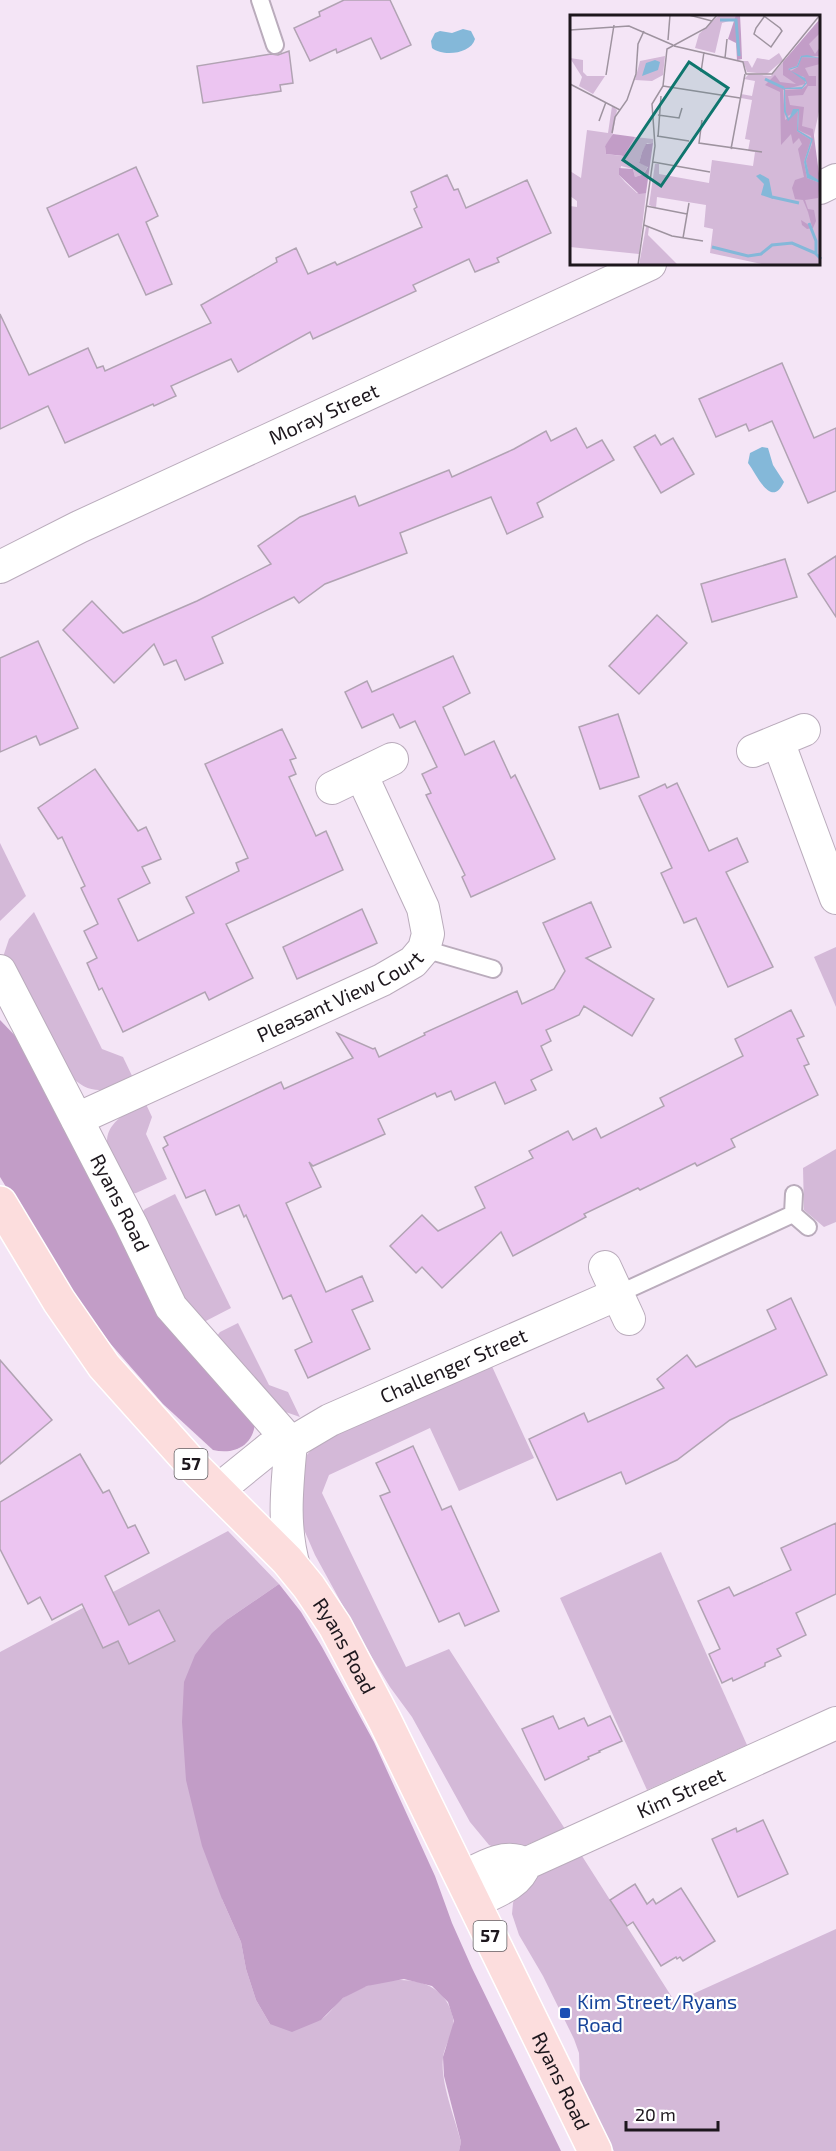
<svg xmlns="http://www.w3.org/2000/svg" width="836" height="2151" font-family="'Exo 2',sans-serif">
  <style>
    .green { fill: #d4b9d8 }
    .forest { fill: #c29dc7 }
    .water { fill: #84b8d9 }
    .building { fill: #ecc5f1; stroke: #b1a3b3; stroke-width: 1.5 }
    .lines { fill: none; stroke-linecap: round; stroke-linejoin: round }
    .service-casing { stroke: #baacbc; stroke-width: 20 }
    .minor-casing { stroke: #baacbc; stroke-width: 34 }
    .primary-casing { stroke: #fff; stroke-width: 36 }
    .service { stroke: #fff; stroke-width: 16 }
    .minor { stroke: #fff; stroke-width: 32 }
    .primary { stroke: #fcdddd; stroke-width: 33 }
    .transit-dot { fill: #1a4fb4; stroke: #fff; stroke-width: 2 }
    .labels { text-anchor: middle; stroke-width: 4.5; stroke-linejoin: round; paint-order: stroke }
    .shield { fill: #fff; stroke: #615d61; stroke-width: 1.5 }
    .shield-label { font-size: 18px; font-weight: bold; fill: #1d171d }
    .street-label { font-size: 20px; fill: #1d171d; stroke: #fff }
    .transit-label { font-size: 20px; fill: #164399; stroke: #fff; text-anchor: start }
    .inset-river { fill: none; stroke: #84b8d9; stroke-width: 3 }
    .inset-road { fill: none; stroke: #9e939f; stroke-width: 1.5 }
    .view { fill: #0f766e; fill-opacity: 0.15; stroke: #0f766e; stroke-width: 3 }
    .inset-edge { fill: none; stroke: #1d171d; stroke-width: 3 }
  </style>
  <rect width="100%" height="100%" fill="#f4e5f6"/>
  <g class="green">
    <polygon points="0,843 26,896 0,921"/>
    <path d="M 34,912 L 102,1049 L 123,1057 L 134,1080 C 107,1091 90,1098 68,1073 L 3,957 L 9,939 Z"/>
    <polygon points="836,947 836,1007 814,957"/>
    <path d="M 145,1102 L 152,1117 L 146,1134 L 167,1179 L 136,1193 L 127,1194 C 106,1146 89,1131 145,1102 Z"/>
    <polygon points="836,1149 836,1222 824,1227 804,1210 803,1168"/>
    <polygon points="175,1194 231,1308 200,1324 190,1313 138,1216 145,1209"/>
    <polygon points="238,1323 269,1385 288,1392 300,1417 277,1409 217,1336 220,1332"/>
    <polygon points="490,1362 534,1458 459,1491 430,1428 329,1475 322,1493 406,1667 449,1649 565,1829 521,1847 499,1849 489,1845 470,1822 412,1717 390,1687 365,1646 315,1555 302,1525 300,1469 306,1456 319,1441"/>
    <path d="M 228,1531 L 279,1584 L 228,1619 L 222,1899 L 241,1942 L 246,1969 L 256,2000 L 270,2024 C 281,2023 312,2023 320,2020 C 329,2016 335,2003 343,1998 C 377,1974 443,1968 453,2018 C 456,2031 444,2045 443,2058 C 440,2082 455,2118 461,2142 L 459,2151 L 0,2151 L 0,1652 Z"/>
    <polygon points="661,1552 747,1745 647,1790 560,1598"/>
    <polygon points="582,1856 675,2002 836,1929 836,2151 614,2151 580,2082 579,2053 574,2039 543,1976 519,1935 512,1914 513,1903 517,1892 534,1877"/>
  </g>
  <g class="forest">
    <path d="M 0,1020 L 22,1043 L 255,1423 C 253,1446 234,1455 213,1450 L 163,1404 L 109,1342 L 58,1272 L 0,1177 Z"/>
    <polygon points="279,1584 301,1612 322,1647 374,1742 435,1876 452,1923 472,1968 561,2151 459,2151 461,2142 444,2076 443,2057 454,2021 448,2002 432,1986 404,1979 367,1986 343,1998 321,2020 292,2032 270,2024 256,2000 246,1969 241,1942 222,1899 202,1846 186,1780 182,1722 184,1682 195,1655 212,1633 228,1619"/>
  </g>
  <g class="water">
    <path d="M 463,29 L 471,31 L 475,39 C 471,54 443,57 432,48 L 431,41 L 435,33 L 440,31 L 452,33 Z"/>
    <path d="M 762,447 L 768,448 L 773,465 L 784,482 C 771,510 756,473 748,463 L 750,453 Z"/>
  </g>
  <g class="building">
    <polygon points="344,0 390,0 411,45 381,59 371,38 337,53 336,49 310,61 294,28 320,16 319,12"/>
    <polygon points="289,51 293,83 280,85 281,91 203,103 197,66 271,54 278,55"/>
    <polygon points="136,167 158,216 146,222 172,284 146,295 118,234 69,257 47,208"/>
    <polygon points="447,175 454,190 458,189 466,208 527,180 551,233 497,258 499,262 475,272 469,259 413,285 416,291 313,339 310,332 238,372 231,359 171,386 176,396 154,406 153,404 65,443 48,406 0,429 0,314 29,375 88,348 97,368 103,366 105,371 211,323 201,305 277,262 276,258 296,248 308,274 335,262 337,265 422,227 414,209 417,207 411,192"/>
    <polygon points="782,363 814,438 836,428 836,491 808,503 772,421 749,431 746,424 716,437 699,399"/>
    <polygon points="576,428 587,448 602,440 614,460 537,503 543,517 507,534 491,497 400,533 407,553 325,584 299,603 294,597 212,637 223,663 185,680 176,660 164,665 154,644 114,683 63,630 92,601 123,633 197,601 271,564 258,546 300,517 355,496 359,506 449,470 452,477 514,449 546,431 551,441"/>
    <polygon points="655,435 661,445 673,438 694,474 661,493 634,447"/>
    <polygon points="836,556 836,617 808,574"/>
    <polygon points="785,559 797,597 712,622 701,584"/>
    <polygon points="657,615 687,643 639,694 609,666"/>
    <polygon points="38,641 78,728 40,745 36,736 0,752 0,658"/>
    <polygon points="453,656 470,693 443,707 465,755 494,741 511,778 515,775 555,859 471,897 462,877 465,875 426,795 431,793 422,774 437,767 415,721 400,728 393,714 362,728 345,692 367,681 372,692"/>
    <polygon points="618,714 639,777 600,789 579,727"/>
    <polygon points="282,729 296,758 290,760 296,774 289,777 316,836 326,831 343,870 226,924 253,978 209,1000 205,992 123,1032 102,988 99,990 87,963 97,958 84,931 98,924 81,888 85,886 62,837 58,839 38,808 95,769 138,831 146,827 161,859 142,867 150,883 118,899 138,941 194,913 186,897 239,871 236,863 248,858 205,764"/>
    <polygon points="677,783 709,851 737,838 748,862 726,872 773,967 728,987 696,918 684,923 661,873 672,868 639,796 665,784 667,788"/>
    <polygon points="591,902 611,947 586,958 654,999 632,1036 584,1006 579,1015 546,1030 551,1041 541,1046 552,1070 531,1080 536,1090 505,1104 495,1082 455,1100 451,1091 437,1097 435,1093 378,1119 385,1134 313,1166 309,1162 321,1187 286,1203 326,1292 362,1276 373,1301 352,1310 370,1349 308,1378 295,1350 312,1342 291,1295 283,1299 246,1215 244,1217 239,1205 216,1215 205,1190 186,1198 163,1148 168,1145 164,1137 281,1082 284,1089 353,1058 337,1033 373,1049 375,1048 379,1057 425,1035 424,1033 517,991 522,1004 554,989 565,971 543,923"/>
    <polygon points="362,909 377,943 297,979 283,947"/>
    <polygon points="791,1010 804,1036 797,1039 809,1064 804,1066 818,1095 731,1139 735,1147 697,1166 695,1163 640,1190 638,1188 584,1214 586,1217 513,1256 501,1232 442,1288 422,1267 416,1273 390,1246 422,1215 438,1231 485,1208 475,1187 533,1158 529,1151 568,1131 573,1140 596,1128 601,1138 664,1106 660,1098 743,1056 735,1039"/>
    <polygon points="791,1298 827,1375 730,1420 677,1460 626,1484 621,1472 557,1500 529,1439 584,1413 588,1422 664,1388 657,1379 687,1355 696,1367 776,1329 767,1310"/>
    <polygon points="0,1360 52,1420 0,1464"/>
    <polygon points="413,1446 442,1510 451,1506 499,1611 465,1626 459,1613 439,1622 380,1496 390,1492 376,1463"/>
    <polygon points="80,1454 103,1493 109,1490 128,1528 135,1525 149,1553 105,1576 129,1625 159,1610 175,1641 129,1664 118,1641 103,1648 82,1604 52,1620 40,1597 28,1604 0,1549 0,1502"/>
    <polygon points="836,1523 836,1594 796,1613 806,1635 777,1649 781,1656 765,1663 765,1666 733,1681 732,1678 722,1683 709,1654 720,1649 698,1601 729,1587 734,1596 791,1570 781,1548"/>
    <polygon points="553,1716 559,1729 584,1718 588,1726 610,1716 622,1741 599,1751 600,1752 588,1757 589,1759 545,1780 522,1729"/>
    <polygon points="763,1820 788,1874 738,1897 712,1839 736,1828 737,1832"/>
    <polygon points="635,1884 647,1904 653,1899 656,1904 681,1888 715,1941 683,1961 680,1957 677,1959 676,1957 661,1966 633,1922 627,1926 610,1900"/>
  </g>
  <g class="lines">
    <g class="service-casing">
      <g id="service">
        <polyline points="260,0 275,45"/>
        <polyline points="424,949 493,969"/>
        <polyline points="793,1214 808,1227"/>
        <polyline points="618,1294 793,1214 794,1194"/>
      </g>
    </g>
    <g class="minor-casing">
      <g id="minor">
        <polyline points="820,188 836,180"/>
        <path id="s1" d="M 0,567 L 79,527 L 650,264"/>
        <polyline points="778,741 836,898"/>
        <polyline points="753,751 804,730"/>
        <polyline points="332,788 392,759"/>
        <path id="s2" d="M 0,971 L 131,1224 L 171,1307 L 291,1443"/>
        <path id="s3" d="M 77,1119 L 382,980 L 413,962 L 424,949 L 428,934 L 423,908 L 361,774"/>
        <polyline points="605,1267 629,1319"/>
        <path d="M 291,1443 C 287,1486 282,1527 295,1570"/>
        <path id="s4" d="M 217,1491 L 270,1448 L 291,1443 L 330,1420 L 618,1294"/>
        <path d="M 462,1878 C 480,1869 505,1852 525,1864"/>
        <path id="s5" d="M 474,1902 C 492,1893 519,1885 525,1864 L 836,1723"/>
      </g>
    </g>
    <g class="primary-casing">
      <g id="primary">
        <path id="s6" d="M 0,1203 L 59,1301 L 104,1366 L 198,1471 L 287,1560 L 309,1587 L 335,1626 L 385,1721 L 595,2151"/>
      </g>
    </g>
    <use href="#service" class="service"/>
    <use href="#minor" class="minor"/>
    <use href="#primary" class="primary"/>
  </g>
  <rect class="transit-dot" x="559" y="2007" width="12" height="12" rx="3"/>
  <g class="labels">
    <g class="shield">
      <rect x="174.5" y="1449" width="33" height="30" rx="4.5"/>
      <rect x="473.5" y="1921" width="33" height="30" rx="4.5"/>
    </g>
    <g class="shield-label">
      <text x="191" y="1470">57</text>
      <text x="490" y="1942">57</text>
    </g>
    <g class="street-label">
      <text dy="7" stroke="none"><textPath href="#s1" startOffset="358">Moray Street</textPath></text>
      <text dy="7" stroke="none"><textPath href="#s3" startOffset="290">Pleasant View Court</textPath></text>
      <text dy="7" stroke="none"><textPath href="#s2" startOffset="261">Ryans Road</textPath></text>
      <text dy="7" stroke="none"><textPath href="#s4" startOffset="270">Challenger Street</textPath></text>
      <text dy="7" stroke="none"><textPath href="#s6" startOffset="564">Ryans Road</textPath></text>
      <text dy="7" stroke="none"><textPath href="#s5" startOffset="237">Kim Street</textPath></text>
      <text dy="7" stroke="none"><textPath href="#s6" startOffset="1050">Ryans Road</textPath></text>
    </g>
    <g class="transit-label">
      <text x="577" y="2009">Kim Street/Ryans<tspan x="577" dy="23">Road</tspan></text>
    </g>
  </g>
  <g transform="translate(570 15)">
    <rect width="250" height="250" fill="#f4e5f6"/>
    <path d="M 149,0 L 166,0 L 166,4 L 152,8 L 145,38 L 125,33 L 129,19 ZM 250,4 L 250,92 L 242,129 L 250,167 L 250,250 L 196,250 L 140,238 L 143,214 L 134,212 L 136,190 L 87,182 L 86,193 L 79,190 L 85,149 L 89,149 L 89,159 L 139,168 L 142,145 L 183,151 L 185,137 L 178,136 L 180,125 L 175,124 L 182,85 L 171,83 L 171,79 L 182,81 L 185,66 L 174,64 L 179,59 L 201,61 ZM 209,38 L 213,45 L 197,59 L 177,57 L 173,46 L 178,46 L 182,53 L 187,43 L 199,45 ZM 95,41 L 93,60 L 82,66 L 65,65 L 70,46 ZM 0,43 L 13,45 L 13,57 L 17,61 L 35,61 L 23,79 L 9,71 L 12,62 ZM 42,91 L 47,95 L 42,123 L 35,131 L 36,139 L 52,141 L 65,122 L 83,124 L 83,128 L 77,128 L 72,137 L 69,148 L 78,151 L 74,159 L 65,162 L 63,154 L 51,151 L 49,160 L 55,167 L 67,178 L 76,178 L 69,239 L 0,232 L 0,191 L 7,192 L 7,186 L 0,181 L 0,156 L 11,163 L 17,115 L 38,118 ZM 76,212 L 79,212 L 78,220 L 108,250 L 69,250 Z" fill="#d4b9d8"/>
    <path d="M 166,0 L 170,0 L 171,19 L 172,44 L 167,45 L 166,28 L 158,24 ZM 250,4 L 250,18 L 239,29 L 245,39 L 250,32 L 250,41 L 231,41 L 227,51 L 218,54 L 235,64 L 235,69 L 213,75 L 215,105 L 228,96 L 227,116 L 241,125 L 234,147 L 237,163 L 250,168 L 248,183 L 235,185 L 238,194 L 244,195 L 246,206 L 243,213 L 237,214 L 232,210 L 231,205 L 242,212 L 238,197 L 233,185 L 225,184 L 222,173 L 225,165 L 234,162 L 228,134 L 232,129 L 229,123 L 223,129 L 221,119 L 211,130 L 210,77 L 195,70 L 205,60 L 210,67 L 226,69 L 213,60 L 213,47 ZM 231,42 L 250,43 L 250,61 L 250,49 L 235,53 L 239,61 L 246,61 L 246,71 L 238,71 L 233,80 L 218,81 L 220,90 L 234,92 L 232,111 L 243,114 L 250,166 L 239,161 L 236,146 L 242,129 L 241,121 L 228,115 L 229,95 L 216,102 L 215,75 L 232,74 L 237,70 L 234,62 L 219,57 L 228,52 ZM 43,119 L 65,122 L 54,141 L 36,139 L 35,131 ZM 83,128 L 76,178 L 69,179 L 49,160 L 49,153 L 63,154 L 65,162 L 74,159 L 78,152 L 69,148 L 72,137 L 76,129 Z" fill="#c29dc7"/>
    <path d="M 237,40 L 250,43 L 232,42 L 228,52 L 219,55 L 235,63 L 237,68 L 232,74 L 215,74 L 216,97 L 219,104 L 223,94 L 229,94 L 228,115 L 243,124 L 236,146 L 239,159 L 250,166 L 250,168 L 237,163 L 234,147 L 241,125 L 227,116 L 228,96 L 218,106 L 214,97 L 214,73 L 232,72 L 236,67 L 218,54 L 227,51 L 231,41 ZM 85,45 L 90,47 L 88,55 L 72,61 L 76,48 ZM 190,159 L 199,164 L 203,184 L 191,180 L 194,169 L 186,161 Z" fill="#84b8d9"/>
    <path class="inset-river" d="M 150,5 L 166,5 L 169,41M 195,64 L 214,73M 202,182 L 229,188M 239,208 L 246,226 L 246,239 L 251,244M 142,232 L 178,241 L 191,239 L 202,230 L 222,228 L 245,238"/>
    <path class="inset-road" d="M 119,0 L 142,6M 193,0 L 194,1 L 210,13 L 212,16 L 201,32 L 184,19 L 186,13 L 194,2 L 194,1 L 195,0M 0,15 L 59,11 L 103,30M 98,25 L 100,0M 104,31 L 173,47 L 176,59M 155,43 L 157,24M 131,57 L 134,37M 176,59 L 202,59 L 250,0M 36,60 L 44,10M 0,69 L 50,95M 93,71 L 170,83M 88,100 L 109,103 L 112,93M 132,105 L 129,128 L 192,137M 29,106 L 36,87M 42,118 L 45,102 L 57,85 L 66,59 L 68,29 L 74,16M 87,121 L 119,126M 88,122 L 91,81M 161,134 L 175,59M 83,147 L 140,157M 76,191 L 117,199M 74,210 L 102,221 L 133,226M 113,223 L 119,188M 68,250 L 85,131 L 82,89 L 93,71 L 97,34 L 136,13 L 147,0M 120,250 L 142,250"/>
    <path class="view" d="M 119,47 L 158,73 L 91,171 L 53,145 Z"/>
    <rect width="250" height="250" class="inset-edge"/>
  </g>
  <path d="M626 2121v9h92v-9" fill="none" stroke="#1d171d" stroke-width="3"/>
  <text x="635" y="2121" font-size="18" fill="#1d171d" stroke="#ffffff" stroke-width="4.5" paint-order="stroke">20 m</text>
</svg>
